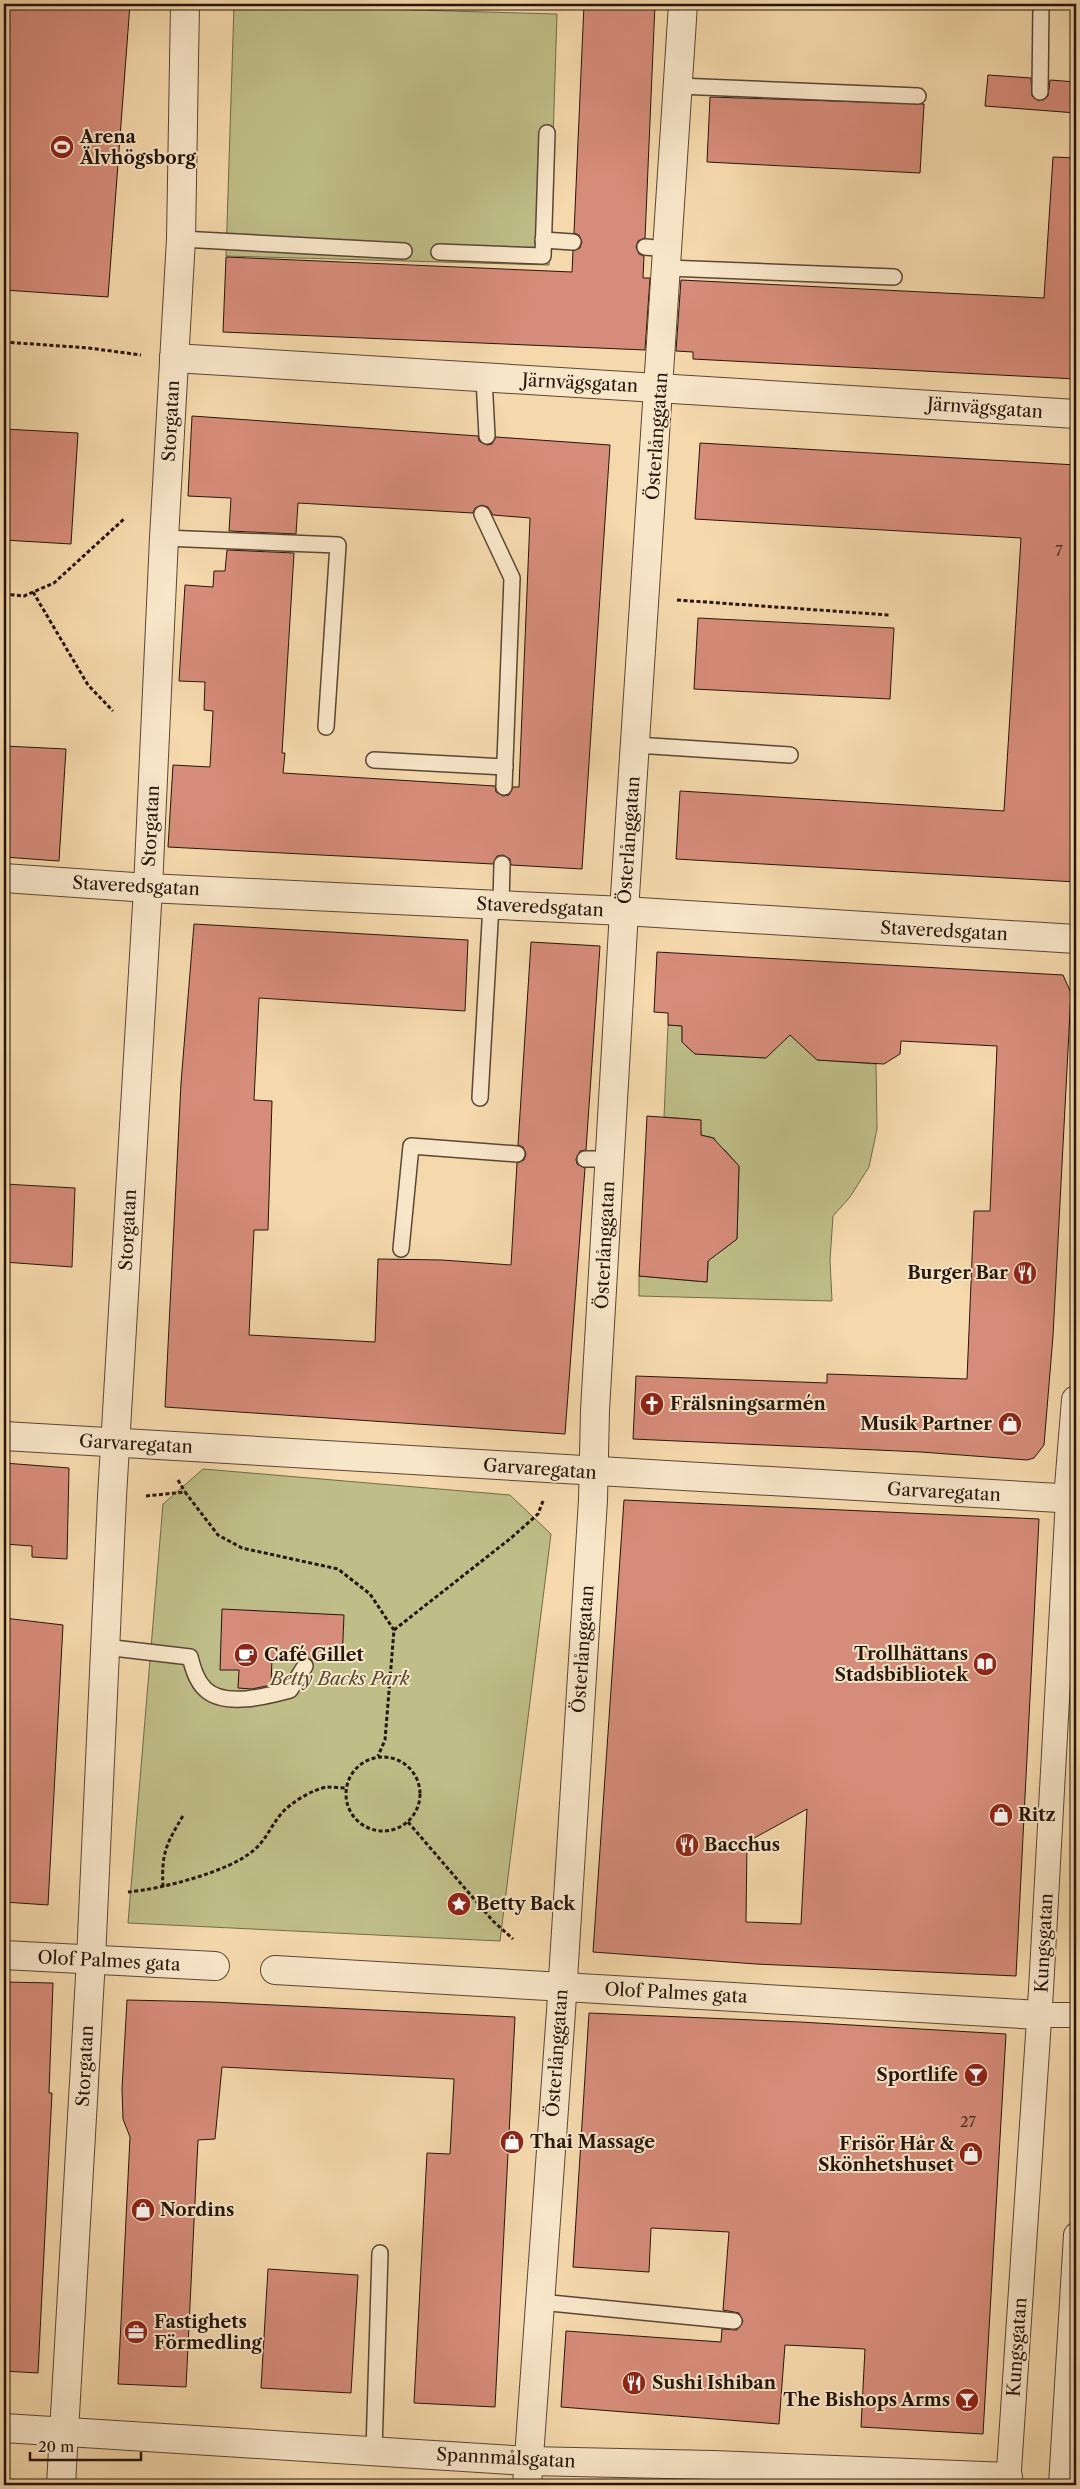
<svg xmlns="http://www.w3.org/2000/svg" width="1080" height="2489" font-family="'Libre Caslon Text',serif">
  <style>
    .green { fill: #bfbe88; stroke: #726a4a }
    .building { fill: #d68c7a; stroke: #25150b; fill-rule: evenodd }
    .lines { fill: none; stroke-linecap: round; stroke-linejoin: round }
    .service-casing { stroke: #594633; stroke-width: 18 }
    .pedestrian-casing { stroke: #594633; stroke-width: 26 }
    .minor-casing { stroke: #594633; stroke-width: 30 }
    .path { stroke: #25150b; stroke-width: 3; stroke-dasharray: 4 2.5; stroke-linecap: butt }
    .service { stroke: #f8e6c9; stroke-width: 15 }
    .pedestrian { stroke: #f8e6c9; stroke-width: 24 }
    .minor { stroke: #f8e6c9; stroke-width: 28 }
    .labels { text-anchor: middle; stroke-width: 4; stroke-linejoin: round; paint-order: stroke }
    .number-label { font-size: 15px; fill: #513327 }
    .poi-label { font-size: 18px; font-weight: bold; fill: #25150b; stroke: #f8e6c9; text-anchor: start }
    .street-label { font-size: 18px; fill: #25150b; stroke: #f8e6c9 }
    .park-label { font-size: 18px; font-style: italic; fill: #534830; stroke: #f8e6c9 }
  </style>
  <rect width="100%" height="100%" fill="#f5d9ac"/>
  <filter id="stains"><feTurbulence type="fractalNoise" baseFrequency=".004" numOctaves="4"/><feColorMatrix values="0 0 0 0 .2 0 0 0 0 .09 0 0 0 0 .02 0 0 0 .5 -.17"/></filter>
  <radialGradient id="worn" r=".72"><stop offset=".6" stop-color="#630" stop-opacity="0"/><stop offset="1" stop-color="#630" stop-opacity=".3"/></radialGradient>
  <g class="green">
    <polygon points="234,5 557,14 549,265 226,256"/>
    <polygon points="668,1025 682,1026 682,1042 695,1054 766,1058 778,1046 779,1029 787,1029 817,1060 876,1064 877,1129 869,1167 850,1197 833,1216 830,1260 832,1301 639,1296 639,1276 707,1282 709,1250 720,1252 737,1239 739,1166 725,1150 715,1150 715,1138 701,1135 700,1120 664,1117"/>
    <polygon points="203,1469 510,1495 551,1534 500,1941 128,1923 163,1504"/>
  </g>
  <g class="building">
    <polygon points="4,4 130,4 108,297 4,290"/>
    <polygon points="584,4 655,4 645,238 638,241 636,247 639,254 644,256 643,278 650,278 645,350 223,332 226,257 572,272 573,251 580,248 582,242 579,235 574,233"/>
    <polygon points="988,75 1031,78 1032,96 1039,101 1048,96 1050,80 1076,82 1076,113 985,106"/>
    <polygon points="710,97 924,104 920,173 707,162"/>
    <polygon points="1053,157 1076,158 1076,379 693,359 693,352 676,351 681,280 1044,298"/>
    <polygon points="192,416 478,436 479,441 487,445 492,444 496,437 610,445 582,869 511,865 510,859 503,855 497,856 493,864 168,847 173,765 210,767 213,711 204,710 205,682 179,681 185,585 213,587 214,571 225,571 227,550 294,553 282,753 285,753 283,773 495,786 496,792 503,796 509,795 513,787 519,787 530,518 493,515 488,507 482,505 475,508 473,513 298,503 296,534 229,531 231,498 188,496"/>
    <polygon points="4,429 78,433 71,544 4,540"/>
    <polygon points="700,443 1076,465 1076,882 676,859 680,791 1004,811 1021,538 695,519"/>
    <polygon points="698,618 894,628 890,699 694,689"/>
    <polygon points="4,746 66,749 59,861 4,857"/>
    <polygon points="194,924 468,940 465,1011 259,998 254,1100 272,1101 268,1230 254,1230 249,1335 375,1342 378,1259 442,1260 511,1265 517,1163 524,1160 526,1154 523,1147 518,1145 531,942 600,946 586,1150 580,1151 576,1159 577,1164 585,1168 565,1434 165,1407 181,1083"/>
    <polygon points="657,952 1063,975 1071,993 1053,1336 1044,1445 1034,1458 1027,1460 921,1452 633,1439 636,1376 827,1383 827,1374 967,1379 974,1211 990,1211 997,1046 901,1041 900,1054 884,1064 817,1060 790,1035 766,1058 695,1054 682,1042 682,1026 668,1025 668,1013 654,1012"/>
    <polygon points="647,1116 701,1120 701,1135 713,1138 739,1166 737,1239 708,1261 707,1282 639,1276"/>
    <polygon points="4,1184 75,1188 72,1267 4,1262"/>
    <polygon points="4,1463 69,1468 67,1559 32,1557 32,1546 4,1544"/>
    <path d="M 624,1500 L 1039,1519 L 1016,1976 L 756,1964 L 593,1952 ZM 807,1809 L 801,1924 L 746,1922 L 747,1842 Z"/>
    <polygon points="222,1609 344,1615 342,1661 312,1660 306,1657 299,1659 272,1658 271,1685 252,1689 238,1688 239,1670 220,1670"/>
    <polygon points="4,1618 63,1625 48,1905 4,1902"/>
    <polygon points="4,1982 53,1983 49,2093 52,2093 38,2373 4,2371"/>
    <polygon points="127,2000 213,2002 515,2017 495,2407 414,2403 427,2153 450,2154 454,2079 222,2067 215,2139 198,2140 186,2387 118,2384 130,2137 123,2119 122,2089"/>
    <polygon points="589,2013 800,2022 1006,2034 983,2434 861,2427 865,2349 785,2345 779,2424 561,2407 566,2331 721,2342 722,2329 737,2330 743,2321 739,2313 723,2310 729,2232 651,2228 649,2272 573,2267"/>
    <polygon points="268,2269 358,2275 351,2393 261,2388"/>
  </g>
  <g class="lines">
    <g class="service-casing">
      <g id="service">
        <polyline points="678,86 918,96"/>
        <polyline points="1040,92 1041,4"/>
        <polyline points="181,239 404,251"/>
        <polyline points="543,240 573,242"/>
        <polyline points="645,247 668,249"/>
        <polyline points="439,252 543,256 547,133"/>
        <polyline points="667,268 894,277"/>
        <polyline points="484,378 487,436"/>
        <polyline points="482,514 512,578 504,787"/>
        <polyline points="164,538 338,545 326,727"/>
        <polyline points="636,745 790,755"/>
        <polyline points="374,760 505,767"/>
        <polyline points="501,905 502,864"/>
        <polyline points="480,1098 491,905"/>
        <polyline points="585,1159 610,1159"/>
        <polyline points="401,1249 411,1146 517,1154"/>
        <path d="M 105,1647 L 190,1657 C 193,1668 196,1680 205,1689 C 224,1708 268,1696 290,1690 L 305,1666"/>
        <polyline points="540,2302 734,2321"/>
        <polyline points="374,2451 380,2253"/>
      </g>
    </g>
    <g class="pedestrian-casing">
      <g id="pedestrian">
        <polyline points="1039,2015 1076,2015"/>
        <polyline points="1008,2485 1041,1990 1068,1499"/>
        <polyline points="1061,2485 1076,2235"/>
      </g>
    </g>
    <g class="minor-casing">
      <g id="minor">
        <polyline points="174,358 1076,414"/>
        <polyline points="4,878 148,888 624,911 1076,939"/>
        <polyline points="4,1436 1076,1499"/>
        <polyline points="1068,1499 1076,1400"/>
        <polyline points="4,1955 215,1966"/>
        <polyline points="275,1970 1039,2015"/>
        <polyline points="4,2428 528,2461 713,2465 1008,2477"/>
        <polyline points="61,2485 91,1959 112,1497 148,888 164,538 181,239 185,4"/>
        <polyline points="527,2485 561,2011 593,1500 595,1410 624,911 683,4"/>
      </g>
    </g>
    <g class="path">
      <polyline points="4,342 89,348 141,355"/>
      <polyline points="33,592 88,685 113,711"/>
      <polyline points="4,594 24,596 54,583 124,519"/>
      <polyline points="677,600 889,615"/>
      <polyline points="178,1480 185,1492"/>
      <polyline points="146,1496 185,1492 218,1535 242,1548 338,1569 370,1594 394,1630 385,1740 378,1756"/>
      <polyline points="394,1630 511,1538 538,1514 543,1501"/>
      <circle cx="383" cy="1794" r="37"/>
      <polyline points="408,1822 493,1921 513,1939"/>
      <path d="M 163,1887 C 161,1852 167,1843 184,1814"/>
      <path d="M 128,1892 C 161,1889 229,1872 254,1850 C 266,1840 271,1826 281,1814 C 290,1803 313,1789 327,1787 C 333,1787 340,1788 346,1788"/>
    </g>
    <use href="#service" class="service"/>
    <use href="#pedestrian" class="pedestrian"/>
    <use href="#minor" class="minor"/>
  </g>
  <defs>
    <g id="stadium-disc" transform="scale(1.25)"><circle r="9.5" fill="#8f2418" stroke="#f8e6c9"/><path d="M0-5a6.5 5 0 1 0 0 10a6.5 5 0 1 0 0-10ZM-3.5-1.8h7v3.6h-7Z" fill="#fff"/></g>
    <g id="restaurant-disc" transform="scale(1.25)"><circle r="9.5" fill="#8f2418" stroke="#f8e6c9"/><path d="M-5-6h1v4h1v-4h1v4h1v-4h1v5L-1.5 .5V6h-2V.5L-5-1ZM5-6V6H3V1.5H1.5Q1.5-4 5-6Z" fill="#fff"/></g>
    <g id="church-disc" transform="scale(1.25)"><circle r="9.5" fill="#8f2418" stroke="#f8e6c9"/><path d="M-1.2-6h2.4v3.5h3.3v2.4h-3.3V6h-2.4V-.1h-3.3v-2.4h3.3Z" fill="#fff"/></g>
    <g id="shop-disc" transform="scale(1.25)"><circle r="9.5" fill="#8f2418" stroke="#f8e6c9"/><path d="M-5-2.5h2.3a2.7 3.5 0 0 1 5.4 0H5L5.5 6h-11ZM-1.5-2.5h3a1.5 2.3 0 0 0-3 0Z" fill="#fff"/></g>
    <g id="cafe-disc" transform="scale(1.25)"><circle r="9.5" fill="#8f2418" stroke="#f8e6c9"/><path d="M-5.5-4.5H6V0H3Q3 3.5 0 3.5H-2.5Q-5.5 3.5-5.5 0ZM3-3.2v2h1.7v-2ZM-6 4.5H4V6H-6Z" fill="#fff"/></g>
    <g id="library-disc" transform="scale(1.25)"><circle r="9.5" fill="#8f2418" stroke="#f8e6c9"/><path d="M-6-4Q-3-5.5-.7-3.5V5Q-3 3-6 4ZM6-4Q3-5.5 .7-3.5V5Q3 3 6 4Z" fill="#fff"/></g>
    <g id="sight-disc" transform="scale(1.25)"><circle r="9.5" fill="#8f2418" stroke="#f8e6c9"/><path d="M0-6L1.8-2.2L6-1.7L2.9 1.2L3.7 5.4L0 3.3L-3.7 5.4L-2.9 1.2L-6-1.7L-1.8-2.2Z" fill="#fff"/></g>
    <g id="bar-disc" transform="scale(1.25)"><circle r="9.5" fill="#8f2418" stroke="#f8e6c9"/><path d="M-6-5H6L.8 .8V4.5H3.5V6h-7V4.5H-.8V.8Z" fill="#fff"/></g>
    <g id="office-disc" transform="scale(1.25)"><circle r="9.5" fill="#8f2418" stroke="#f8e6c9"/><path d="M-6-3h4V-5.5h4V-3h4V5H-6ZM-1-4.5V-3h2v-1.5ZM-6 0V1H6V0Z" fill="#fff"/></g>
  </defs>
  <g fill-rule="evenodd">
    <use href="#stadium-disc" x="62" y="147"/>
    <use href="#restaurant-disc" x="1025" y="1273"/>
    <use href="#church-disc" x="652" y="1404"/>
    <use href="#shop-disc" x="1010" y="1424"/>
    <use href="#cafe-disc" x="246" y="1655"/>
    <use href="#library-disc" x="985" y="1664"/>
    <use href="#shop-disc" x="1001" y="1815"/>
    <use href="#restaurant-disc" x="687" y="1845"/>
    <use href="#sight-disc" x="459" y="1904"/>
    <use href="#bar-disc" x="976" y="2075"/>
    <use href="#shop-disc" x="512" y="2142"/>
    <use href="#shop-disc" x="971" y="2154"/>
    <use href="#shop-disc" x="143" y="2210"/>
    <use href="#office-disc" x="136" y="2332"/>
    <use href="#restaurant-disc" x="634" y="2383"/>
    <use href="#bar-disc" x="967" y="2400"/>
  </g>
  <g class="labels">
    <g class="number-label">
      <text x="1059" y="556">7</text>
      <text x="968" y="2127">27</text>
    </g>
    <g class="poi-label">
      <text x="80" y="143">Arena<tspan x="80" dy="21">Älvhögsborg</tspan></text>
      <text x="1008" y="1279" text-anchor="end">Burger Bar</text>
      <text x="670" y="1410">Frälsningsarmén</text>
      <text x="992" y="1430" text-anchor="end">Musik Partner</text>
      <text x="968" y="1660" text-anchor="end">Trollhättans<tspan x="968" dy="21">Stadsbibliotek</tspan></text>
      <text x="264" y="1661">Café Gillet</text>
      <text x="1018" y="1821">Ritz</text>
      <text x="704" y="1851">Bacchus</text>
      <text x="476" y="1910">Betty Back</text>
      <text x="958" y="2081" text-anchor="end">Sportlife</text>
      <text x="530" y="2148">Thai Massage</text>
      <text x="954" y="2150" text-anchor="end">Frisör Hår &amp;<tspan x="954" dy="21">Skönhetshuset</tspan></text>
      <text x="160" y="2216">Nordins</text>
      <text x="154" y="2328">Fastighets<tspan x="154" dy="21">Förmedling</tspan></text>
      <text x="652" y="2389">Sushi Ishiban</text>
      <text x="950" y="2406" text-anchor="end">The Bishops Arms</text>
    </g>
    <g class="street-label">
      <text transform="translate(580 383) rotate(3)" y="6">Järnvägsgatan</text>
      <text transform="translate(985 408) rotate(4)" y="6">Järnvägsgatan</text>
      <text transform="translate(171 421) rotate(-87)" y="6">Storgatan</text>
      <text transform="translate(657 436) rotate(-86)" y="6">Österlånggatan</text>
      <text transform="translate(151 826) rotate(-87)" y="6">Storgatan</text>
      <text transform="translate(629 840) rotate(-86)" y="6">Österlånggatan</text>
      <text transform="translate(136 886) rotate(3)" y="6">Staveredsgatan</text>
      <text transform="translate(540 907) rotate(3)" y="6">Staveredsgatan</text>
      <text transform="translate(944 931) rotate(3)" y="6">Staveredsgatan</text>
      <text transform="translate(128 1230) rotate(-87)" y="6">Storgatan</text>
      <text transform="translate(605 1245) rotate(-87)" y="6">Österlånggatan</text>
      <text transform="translate(136 1444) rotate(3)" y="6">Garvaregatan</text>
      <text transform="translate(540 1469) rotate(4)" y="6">Garvaregatan</text>
      <text transform="translate(944 1492) rotate(3)" y="6">Garvaregatan</text>
      <text transform="translate(583 1649) rotate(-86)" y="6">Österlånggatan</text>
      <text transform="translate(1044 1943) rotate(-87)" y="6">Kungsgatan</text>
      <text transform="translate(109 1961) rotate(3)" y="6">Olof Palmes gata</text>
      <text transform="translate(676 1993) rotate(3)" y="6">Olof Palmes gata</text>
      <text transform="translate(557 2053) rotate(-86)" y="6">Österlånggatan</text>
      <text transform="translate(85 2066) rotate(-87)" y="6">Storgatan</text>
      <text transform="translate(1017 2347) rotate(-86)" y="6">Kungsgatan</text>
      <text transform="translate(506 2458) rotate(3)" y="6">Spannmålsgatan</text>
    </g>
    <g class="park-label">
      <text x="340" y="1685">Betty Backs Park</text>
    </g>
  </g>
  <rect width="1080" height="2489" fill="none" stroke="#f5d9ac" stroke-width="20"/>
  <rect x="5" y="5" width="1070" height="2479" fill="none" stroke="#25150b" stroke-width="2.5"/>
  <rect x="10" y="10" width="1060" height="2469" fill="none" stroke="#25150b"/>
  <path d="M30 2452v8h111v-8" fill="none" stroke="#25150b" stroke-width="2.5"/>
  <text x="38" y="2452" font-size="15" fill="#25150b" stroke="#f8e6c9" stroke-width="4" paint-order="stroke">20 m</text>
  <rect width="100%" height="100%" filter="url(#stains)"/>
  <rect width="100%" height="100%" fill="url(#worn)"/>
</svg>
